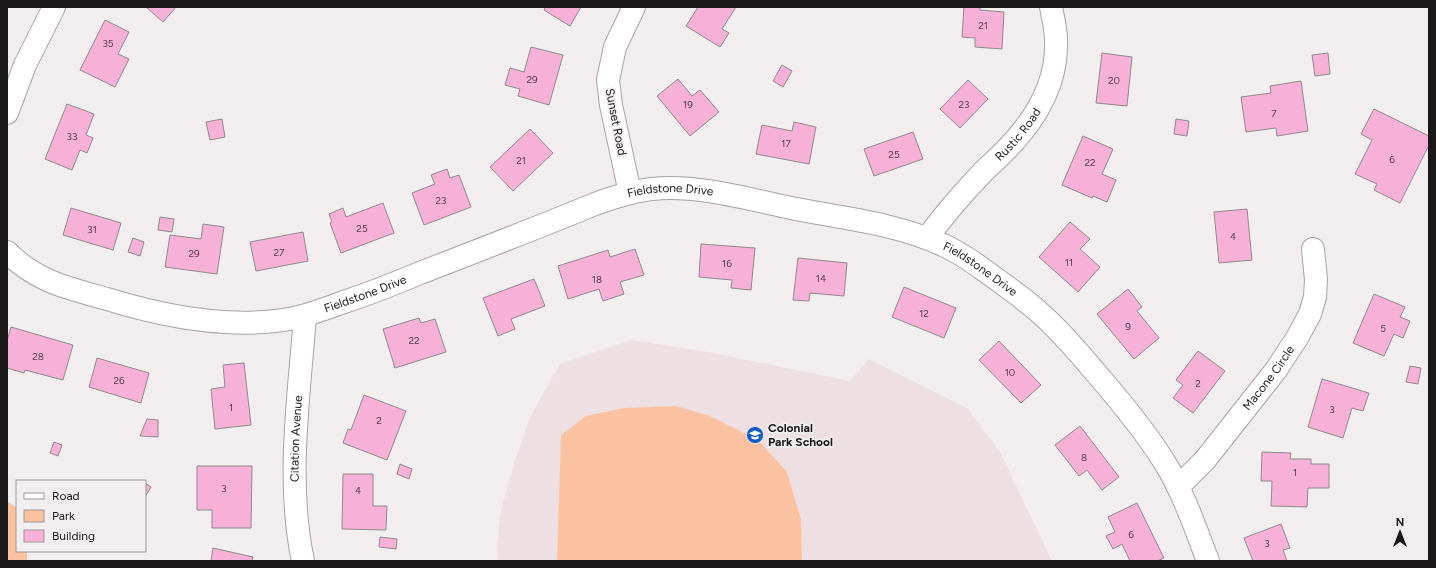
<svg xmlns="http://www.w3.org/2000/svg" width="1436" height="568" font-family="Figtree,sans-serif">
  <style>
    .built { fill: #eee0e2 }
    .green { fill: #fbc2a2 }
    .building { fill: #f7b0d6; stroke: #8e8a8c }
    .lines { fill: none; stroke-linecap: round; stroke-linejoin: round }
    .minor-casing { stroke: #a8a3a3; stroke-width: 24 }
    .minor { stroke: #fff; stroke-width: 22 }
    .labels { text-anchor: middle; stroke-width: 3.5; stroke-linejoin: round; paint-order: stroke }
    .number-label { font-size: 10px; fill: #513e48 }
    .street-label { font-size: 12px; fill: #1a1819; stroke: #f2edee }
    .poi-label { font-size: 12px; font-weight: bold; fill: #1a1819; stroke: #f2edee; text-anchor: start }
  </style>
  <rect width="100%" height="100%" fill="#f2edee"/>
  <polygon class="built" points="632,340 708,352 850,381 869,359 967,408 1000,452 1052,561 498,561 497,546 501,510 515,461 530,417 560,364"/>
  <g class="green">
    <polygon points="676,406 710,416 758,440 787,472 801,519 802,561 557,561 561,435 586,416 624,408"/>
    <polygon points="7,501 17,508 17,551 27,551 27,561 7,561"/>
  </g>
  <g class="building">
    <polygon points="146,7 176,7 163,22"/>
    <polygon points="545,7 581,7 570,26 544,10"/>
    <polygon points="698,7 736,7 722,29 729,33 720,47 686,26"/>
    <polygon points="964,7 980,7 980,10 1004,12 1002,49 975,47 975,38 962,37"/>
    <polygon points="105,20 129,32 118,54 129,59 115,87 80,70"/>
    <polygon points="531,47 563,55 549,105 518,96 520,89 505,85 510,68 524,72"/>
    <polygon points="1102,53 1132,57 1127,106 1096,103"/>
    <polygon points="1328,53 1330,74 1315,76 1312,55"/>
    <polygon points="782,65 792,71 783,87 773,81"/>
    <polygon points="678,79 692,96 700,90 719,112 690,136 657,96"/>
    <polygon points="968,80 988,99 960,128 940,109"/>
    <polygon points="1301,81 1308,131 1277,136 1276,128 1246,132 1241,97 1271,93 1270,86"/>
    <polygon points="67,104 94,114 86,135 93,138 87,153 80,150 72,170 45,159"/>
    <polygon points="1374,109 1429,136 1429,145 1400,203 1374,190 1377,184 1355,174 1372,140 1361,134"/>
    <polygon points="222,119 225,137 210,140 206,122"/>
    <polygon points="1176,119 1189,121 1187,136 1174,134"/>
    <polygon points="794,122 816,127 809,164 756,154 762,125 792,131"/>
    <polygon points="530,129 553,153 513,191 490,167"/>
    <polygon points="913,132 923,159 874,176 864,149"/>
    <polygon points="1083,136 1113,149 1102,174 1116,180 1107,202 1093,196 1092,198 1062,185"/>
    <polygon points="447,169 450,178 459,175 471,207 424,225 412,193 435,184 431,175"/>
    <polygon points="383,203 394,233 341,253 330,223 332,222 329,214 343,208 346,217"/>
    <polygon points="71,208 121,223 113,250 63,235"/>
    <polygon points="1247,209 1252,260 1219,263 1214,212"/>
    <polygon points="160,217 174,219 172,232 158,230"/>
    <polygon points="1070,222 1090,239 1080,249 1100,267 1078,292 1039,257"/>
    <polygon points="203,224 224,227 217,274 165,267 170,235 201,239"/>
    <polygon points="303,232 308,261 256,271 250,242"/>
    <polygon points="133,238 144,242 140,256 128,252"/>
    <polygon points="701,244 755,248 751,290 731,288 732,280 699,277"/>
    <polygon points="635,249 644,275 620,282 624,294 603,301 599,289 568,299 558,266 608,250 610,257"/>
    <polygon points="798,258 847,263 844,296 810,293 809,301 793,300"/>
    <polygon points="534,279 545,306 511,319 515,329 498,336 483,298"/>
    <polygon points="904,287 956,308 944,338 892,317"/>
    <polygon points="1128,289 1142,307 1137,311 1159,338 1134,359 1097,314"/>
    <polygon points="1374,294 1405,307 1400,317 1410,321 1403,338 1394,334 1384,356 1353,343"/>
    <polygon points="419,318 421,323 435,319 446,352 395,368 383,329"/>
    <polygon points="11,327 73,345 63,380 25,370 24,373 7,368 7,341"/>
    <polygon points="999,341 1041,385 1021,403 979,360"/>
    <polygon points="1198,351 1225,371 1193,413 1173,398 1183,385 1176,380"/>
    <polygon points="97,358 149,373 141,403 89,387"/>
    <polygon points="244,363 251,425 215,429 211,389 225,387 223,365"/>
    <polygon points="1410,366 1421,368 1418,384 1406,382"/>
    <polygon points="1322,379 1369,393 1363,411 1352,408 1343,438 1308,427"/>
    <polygon points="364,395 406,411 387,460 343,443 348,429 351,430"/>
    <polygon points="147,419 158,420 158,437 140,436"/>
    <polygon points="1080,426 1119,477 1102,490 1087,470 1079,476 1055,445"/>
    <polygon points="54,442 62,445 58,456 50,453"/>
    <polygon points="1262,452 1291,453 1290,459 1311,459 1311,464 1329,464 1329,488 1308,488 1307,507 1271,506 1272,481 1261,481"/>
    <polygon points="400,464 412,469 409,479 397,474"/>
    <polygon points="197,466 252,466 251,528 212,528 212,510 197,510"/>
    <polygon points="343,474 373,474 373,506 387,506 386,530 342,529"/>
    <polygon points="145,483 151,487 145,497"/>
    <polygon points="1137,503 1164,558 1157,561 1130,561 1122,544 1113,549 1106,536 1115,532 1108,517"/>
    <polygon points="1281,524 1290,548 1283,550 1287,561 1253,561 1244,538"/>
    <polygon points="380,537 397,539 396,549 379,547"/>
    <polygon points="213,548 253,557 252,561 211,561"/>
  </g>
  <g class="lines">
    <g class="minor-casing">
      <g id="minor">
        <polyline points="7,113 25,65 54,7"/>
        <polyline points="630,193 611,105 608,80 615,47 634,7"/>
        <path id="s1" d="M 927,238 C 944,215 962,194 982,173 C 989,166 997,159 1004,152 C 1034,122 1058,84 1056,40 C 1056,29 1053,18 1051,7"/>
        <path id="s2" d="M 7,252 C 37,282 68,288 107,299 C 159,315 221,327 275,321 C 298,319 319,311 341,303 C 368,294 394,284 420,273 C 479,250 537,228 595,204 C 614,197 633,191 652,189 C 695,184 749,199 791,208 C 841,218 895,223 943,245 C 962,253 978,266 995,278 C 1011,290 1027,301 1041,314 C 1064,334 1083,358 1102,380 C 1126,408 1149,436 1168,468 C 1185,497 1196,530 1208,561"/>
        <path id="s3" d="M 1178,487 L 1205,460 L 1276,370 L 1297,338 L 1310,314 L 1315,297 L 1316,280 L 1313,249"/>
        <path id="s4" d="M 303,561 C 286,481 299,397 305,316"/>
      </g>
    </g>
    <use href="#minor" class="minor"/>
  </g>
  <defs>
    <g id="school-disc" transform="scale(0.9)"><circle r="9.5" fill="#135ac4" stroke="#f2edee"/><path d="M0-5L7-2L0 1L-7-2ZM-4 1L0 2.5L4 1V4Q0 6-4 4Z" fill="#fff"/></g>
  </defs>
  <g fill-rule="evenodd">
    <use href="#school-disc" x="755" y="435"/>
  </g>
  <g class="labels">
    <g class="number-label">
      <text x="983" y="29">21</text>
      <text x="108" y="47">35</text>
      <text x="532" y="83">29</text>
      <text x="1114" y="84">20</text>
      <text x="688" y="108">19</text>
      <text x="964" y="108">23</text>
      <text x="1274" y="117">7</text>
      <text x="72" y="140">33</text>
      <text x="786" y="147">17</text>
      <text x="894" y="158">25</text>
      <text x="1392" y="163">6</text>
      <text x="521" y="164">21</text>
      <text x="1090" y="166">22</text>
      <text x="441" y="204">23</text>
      <text x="362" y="232">25</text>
      <text x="92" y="233">31</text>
      <text x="1233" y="240">4</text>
      <text x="279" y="256">27</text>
      <text x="194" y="257">29</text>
      <text x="1069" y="266">11</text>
      <text x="727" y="267">16</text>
      <text x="821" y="282">14</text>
      <text x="597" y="283">18</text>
      <text x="924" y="317">12</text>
      <text x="1128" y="330">9</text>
      <text x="1383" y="332">5</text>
      <text x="414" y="344">22</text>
      <text x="38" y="360">28</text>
      <text x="1010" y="376">10</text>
      <text x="119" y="384">26</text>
      <text x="1198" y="387">2</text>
      <text x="231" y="411">1</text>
      <text x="1332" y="413">3</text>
      <text x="379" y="424">2</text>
      <text x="1084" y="461">8</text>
      <text x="1295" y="476">1</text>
      <text x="224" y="492">3</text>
      <text x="358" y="494">4</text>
      <text x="1131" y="538">6</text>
      <text x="1267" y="547">3</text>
    </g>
    <g class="street-label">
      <text transform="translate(616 122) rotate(79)" y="4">Sunset Road</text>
      <text dy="4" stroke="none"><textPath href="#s1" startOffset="138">Rustic Road</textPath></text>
      <text dy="4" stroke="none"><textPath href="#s2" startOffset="701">Fieldstone Drive</textPath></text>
      <text dy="4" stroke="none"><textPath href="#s2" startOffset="1025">Fieldstone Drive</textPath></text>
      <text dy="4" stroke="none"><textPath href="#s2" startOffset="377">Fieldstone Drive</textPath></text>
      <text dy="4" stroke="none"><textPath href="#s3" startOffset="142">Macone Circle</textPath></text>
      <text dy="4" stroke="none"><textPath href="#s4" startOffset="123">Citation Avenue</textPath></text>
    </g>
    <g class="poi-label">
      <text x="768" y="432">Colonial<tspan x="768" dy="14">Park School</tspan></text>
    </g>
  </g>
  <rect width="1436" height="568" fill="none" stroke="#1a1819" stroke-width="16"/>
  <rect x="16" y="480" width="130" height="72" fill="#f2edee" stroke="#9c9899"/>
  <rect x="24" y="493" width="20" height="6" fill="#ffffff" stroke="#9c9899"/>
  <text x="52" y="500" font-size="12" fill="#1a1819">Road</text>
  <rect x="24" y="510" width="20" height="12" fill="#fbc2a2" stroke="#9c9899"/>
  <text x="52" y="520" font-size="12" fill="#1a1819">Park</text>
  <rect x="24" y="530" width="20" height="12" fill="#f7b0d6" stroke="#9c9899"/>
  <text x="52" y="540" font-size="12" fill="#1a1819">Building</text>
  <g transform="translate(1400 532)" stroke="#f2edee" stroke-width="3" paint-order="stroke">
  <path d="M0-3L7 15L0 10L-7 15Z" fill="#1a1819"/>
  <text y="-6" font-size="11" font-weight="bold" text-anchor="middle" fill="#1a1819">N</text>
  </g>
</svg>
